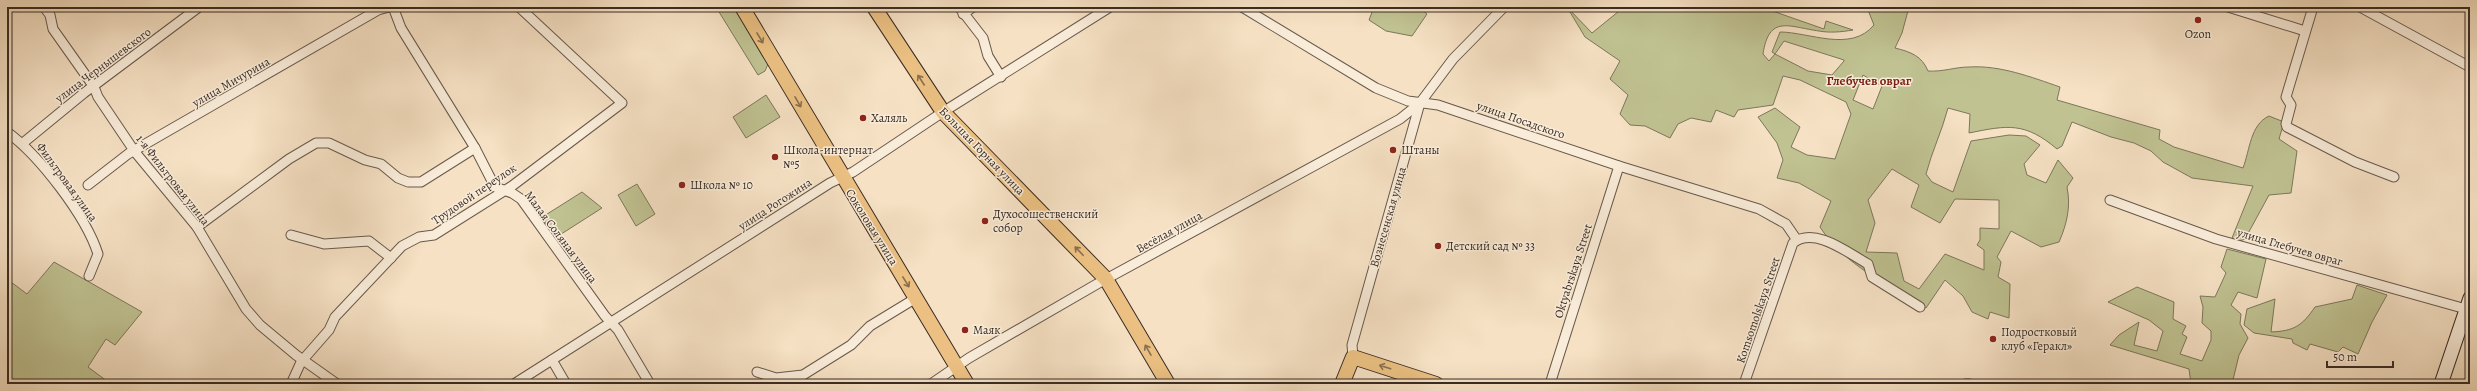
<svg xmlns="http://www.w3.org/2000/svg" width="2477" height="391" font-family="Alegreya,serif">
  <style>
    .green { fill: #c0c292; stroke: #7c775b; fill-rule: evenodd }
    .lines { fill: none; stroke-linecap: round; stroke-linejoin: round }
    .street-casing { stroke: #68594c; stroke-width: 11 }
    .secondary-casing { stroke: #392c24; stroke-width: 15 }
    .primary-casing { stroke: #392c24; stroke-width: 16 }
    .street { stroke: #f9ecd9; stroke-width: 9 }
    .secondary { stroke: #f9ecd9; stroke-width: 13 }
    .primary { stroke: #ebc082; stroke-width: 14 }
    .oneway { stroke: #896f4e }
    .poi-dot { fill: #8f2418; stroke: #f9ecd9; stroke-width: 1.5 }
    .labels { text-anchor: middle; stroke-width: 3; stroke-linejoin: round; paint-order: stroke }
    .poi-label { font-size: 12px; fill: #392c24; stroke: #f9ecd9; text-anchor: start }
    .street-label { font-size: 12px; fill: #392c24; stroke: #f9ecd9 }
    .neighbourhood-label { font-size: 13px; font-weight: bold; fill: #7a1f14; stroke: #f9ecd9 }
  </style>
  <rect width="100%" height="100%" fill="#f6e1c4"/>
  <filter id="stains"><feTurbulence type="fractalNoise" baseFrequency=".005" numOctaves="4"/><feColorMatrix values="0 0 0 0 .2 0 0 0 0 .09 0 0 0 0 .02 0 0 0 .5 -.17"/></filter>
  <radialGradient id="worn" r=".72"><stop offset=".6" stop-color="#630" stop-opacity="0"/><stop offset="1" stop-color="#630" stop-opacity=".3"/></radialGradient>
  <g class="green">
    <polygon points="716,7 735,7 768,64 765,71 758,75"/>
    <polygon points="1374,7 1419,7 1427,14 1412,36 1386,31 1369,20"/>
    <path d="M 1567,7 L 1592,33 L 1624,7 L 1761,7 L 1824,29 L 1826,21 L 1853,30 C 1841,32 1830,33 1819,31 C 1789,27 1769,14 1763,54 L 1769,61 L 1775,54 L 1772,52 L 1780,32 C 1809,32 1851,53 1874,25 L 1868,10 L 1868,7 L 1909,7 L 1902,33 L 1895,48 C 1911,52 1922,56 1928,71 C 1943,72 1955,67 1969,67 C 2000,65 2031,77 2060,87 L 2057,100 L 2160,130 L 2159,139 L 2174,147 L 2243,168 C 2250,150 2250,125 2269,116 L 2284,122 L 2279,139 L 2297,151 L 2291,193 L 2269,195 L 2245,239 L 2240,241 L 2232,238 L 2253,186 L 2192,178 L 2163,162 L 2151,151 L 2134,143 L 2111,137 L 2072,122 L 2062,146 L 2057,149 C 2025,122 2008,125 1969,133 L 1970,114 L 1948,108 C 1942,131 1932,151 1926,174 L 1932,182 L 1953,192 L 1971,141 L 2009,135 L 2026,136 L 2040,145 L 2024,164 L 2027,175 L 2046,183 L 2058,160 L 2073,178 L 2067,187 C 2071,206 2067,224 2059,242 L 2041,247 L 2011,231 L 1997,257 L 2001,262 L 1998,277 L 2010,284 L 2009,318 L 1990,312 L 1988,319 L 1972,312 L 1963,296 L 1945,280 L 1926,308 C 1889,285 1844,265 1820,227 L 1831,201 L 1799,183 L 1777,178 L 1783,160 L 1777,143 L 1758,117 L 1775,108 L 1800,127 L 1791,147 L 1807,155 L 1835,159 L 1851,114 L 1846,102 L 1800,80 L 1783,76 L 1773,105 L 1738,110 L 1734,117 L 1716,110 L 1711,122 L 1691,118 L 1678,124 L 1670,138 L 1645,126 L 1630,125 L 1620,114 L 1628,95 L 1610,79 L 1620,61 L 1585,37 ZM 1784,41 L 1844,60 L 1844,61 L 1832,75 L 1808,71 L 1775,54 ZM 1863,75 L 1882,86 L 1873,109 L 1853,100 ZM 1892,169 L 1919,185 L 1911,207 L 1940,223 L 1955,199 L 1999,200 L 1999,229 L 1980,228 L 1980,240 L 1977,245 L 1984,250 L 1984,270 L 1945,254 L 1919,289 L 1904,281 L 1897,253 L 1866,252 L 1875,223 L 1868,200 Z"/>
    <polygon points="766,95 780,117 746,138 733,117"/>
    <polygon points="637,184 655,214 636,226 618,195"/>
    <polygon points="582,192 602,208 555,238 546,226 544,216"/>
    <polygon points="2227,249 2266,259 2257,298 2238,292 2231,305 2241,314 2240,324 2248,338 2239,355 2232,384 2191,384 2189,369 2110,345 2119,335 2139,322 2134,345 2157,351 2163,331 2149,320 2108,302 2137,287 2174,302 2173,319 2186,326 2182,334 2187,337 2180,354 2202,361 2211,340 2211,331 2202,323 2203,307 2200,296 2215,297 2226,273 2221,267"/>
    <polygon points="54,262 142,312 115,345 106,339 88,367 111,384 7,384 7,279 27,294"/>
    <path d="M 2357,285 L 2387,295 L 2372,322 L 2358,354 L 2343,347 L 2338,352 L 2310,344 L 2307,350 L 2293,343 L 2292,339 L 2254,333 L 2244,325 L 2247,309 L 2275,299 L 2271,332 C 2294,331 2302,326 2315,307 L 2352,299 Z"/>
  </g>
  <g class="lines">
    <g class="street-casing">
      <g id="street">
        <polyline points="44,7 50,15 53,29 94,87 98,97 135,152 197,227 246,309 260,325 296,355 337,384"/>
        <polyline points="393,7 401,28 475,148 495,187 512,193 521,199 605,316 618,330 650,384"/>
        <polyline points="959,7 983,38 988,56 1001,77"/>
        <polyline points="1242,7 1376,88 1408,101 1438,105 1619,166 1759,209 1786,224 1797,240"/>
        <polyline points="2228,7 2305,31"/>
        <polyline points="2313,7 2286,97 2291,105 2286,124 2287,127 2355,162 2394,177"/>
        <polyline points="2360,7 2470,67"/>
        <polyline points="963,14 973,7"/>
        <path d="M 7,132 C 39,155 86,216 98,254 L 89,276"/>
        <polyline points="23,143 84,93 199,7"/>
        <polyline points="88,185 128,154 378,10 389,7"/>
        <polyline points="2110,200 2216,239 2466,309"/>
        <polyline points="197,227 289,159 316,143 329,143 365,160 381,164 398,178 408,182 421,182 475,148"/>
        <polyline points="291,235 324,244 369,241 391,258"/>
        <polyline points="1353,357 1352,345 1420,103 1453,59 1504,7"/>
        <polyline points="552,360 566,384"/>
        <polyline points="757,372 776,378 803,375 851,345 870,326 916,298"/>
        <polyline points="291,384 301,362 329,330 335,317 402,246 419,237 434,235 512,186 622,103 519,7"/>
        <polyline points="514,384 830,183 853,172 943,112 1110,7"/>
        <polyline points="931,384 969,358 1097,284 1400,119 1420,103"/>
        <polyline points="1550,384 1619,166"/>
        <path d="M 1744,384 L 1793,243 C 1815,226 1848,253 1868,264 L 1872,277 L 1920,307"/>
        <polyline points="1965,384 1970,384"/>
      </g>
    </g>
    <g class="secondary-casing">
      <polyline id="secondary" points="2441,384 2470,298"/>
    </g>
    <g class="primary-casing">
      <g id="primary">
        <polyline points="742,7 967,384"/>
        <polyline points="874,7 943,112 1106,279 1168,384"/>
        <polyline points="1342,384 1353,357 1436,384"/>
      </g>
    </g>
    <use href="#street" class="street"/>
    <use href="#secondary" class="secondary"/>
    <use href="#primary" class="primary"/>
  </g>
  <defs><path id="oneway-shaft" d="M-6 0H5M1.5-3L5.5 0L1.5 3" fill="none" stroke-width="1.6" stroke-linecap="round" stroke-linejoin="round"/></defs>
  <g class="oneway">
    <use href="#oneway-shaft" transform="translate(760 38) rotate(59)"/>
    <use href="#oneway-shaft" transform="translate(921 80) rotate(-123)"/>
    <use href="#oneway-shaft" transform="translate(798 102) rotate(60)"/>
    <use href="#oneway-shaft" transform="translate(1079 251) rotate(-134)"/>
    <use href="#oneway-shaft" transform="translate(906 282) rotate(58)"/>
    <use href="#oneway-shaft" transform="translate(1148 350) rotate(-120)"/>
    <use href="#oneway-shaft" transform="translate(1385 367) rotate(-162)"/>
  </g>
  <g class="poi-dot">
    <circle cx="2198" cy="20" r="4"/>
    <circle cx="863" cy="118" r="4"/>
    <circle cx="1393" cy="150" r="4"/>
    <circle cx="775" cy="157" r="4"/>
    <circle cx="682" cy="185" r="4"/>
    <circle cx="985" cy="221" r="4"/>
    <circle cx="1438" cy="246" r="4"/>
    <circle cx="965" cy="330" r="4"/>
    <circle cx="1993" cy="339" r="4"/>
  </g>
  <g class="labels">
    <g class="poi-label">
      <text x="2198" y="38" text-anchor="middle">Ozon</text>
      <text x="871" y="122">Халяль</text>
      <text x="783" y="154">Школа-интернат<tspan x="783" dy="14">№5</tspan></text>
      <text x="1401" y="154">Штаны</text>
      <text x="690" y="189">Школа № 10</text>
      <text x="993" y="218">Духосошественский<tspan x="993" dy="14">собор</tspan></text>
      <text x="1446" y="250">Детский сад № 33</text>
      <text x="973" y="334">Маяк</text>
      <text x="2001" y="336">Подростковый<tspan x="2001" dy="14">клуб «Геракл»</tspan></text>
    </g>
    <g class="street-label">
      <text transform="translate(103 65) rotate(-37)" y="4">улица Чернышевского</text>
      <text transform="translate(231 82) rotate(-30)" y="4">улица Мичурина</text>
      <text transform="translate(1521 120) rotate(19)" y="4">улица Посадского</text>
      <text transform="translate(982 151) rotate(46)" y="4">Большая Горная улица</text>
      <text transform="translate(173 180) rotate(52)" y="4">1-я Фильтровая улица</text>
      <text transform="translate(67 182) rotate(54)" y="4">Фильтровая улица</text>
      <text transform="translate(474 194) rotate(-34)" y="4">Трудовой переулок</text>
      <text transform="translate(775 204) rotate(-33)" y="4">улица Рогожина</text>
      <text transform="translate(1388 217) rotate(-74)" y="4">Вознесенская улица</text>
      <text transform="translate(872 227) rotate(58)" y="4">Соколовая улица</text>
      <text transform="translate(1169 232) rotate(-29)" y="4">Весёлая улица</text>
      <text transform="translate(561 237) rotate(53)" y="4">Малая Соляная улица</text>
      <text transform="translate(2290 247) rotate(16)" y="4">улица Глебучев овраг</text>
      <text transform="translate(1573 271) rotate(-72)" y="4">Oktyabrskaya Street</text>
      <text transform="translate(1758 310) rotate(-71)" y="4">Komsomolskaya Street</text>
    </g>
    <g class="neighbourhood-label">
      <text x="1869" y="85">Глебучев овраг</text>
    </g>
  </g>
  <rect width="2477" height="391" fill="none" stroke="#f6e1c4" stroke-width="24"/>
  <rect x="8" y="8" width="2461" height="375" fill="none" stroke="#392c24" stroke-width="2"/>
  <rect x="12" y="12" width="2453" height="367" fill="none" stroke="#392c24"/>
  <path d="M2327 361v6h66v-6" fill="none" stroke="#392c24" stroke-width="2"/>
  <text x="2333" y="361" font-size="12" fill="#392c24" stroke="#f9ecd9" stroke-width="3" paint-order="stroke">50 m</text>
  <rect width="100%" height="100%" filter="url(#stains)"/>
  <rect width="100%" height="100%" fill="url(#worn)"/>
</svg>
